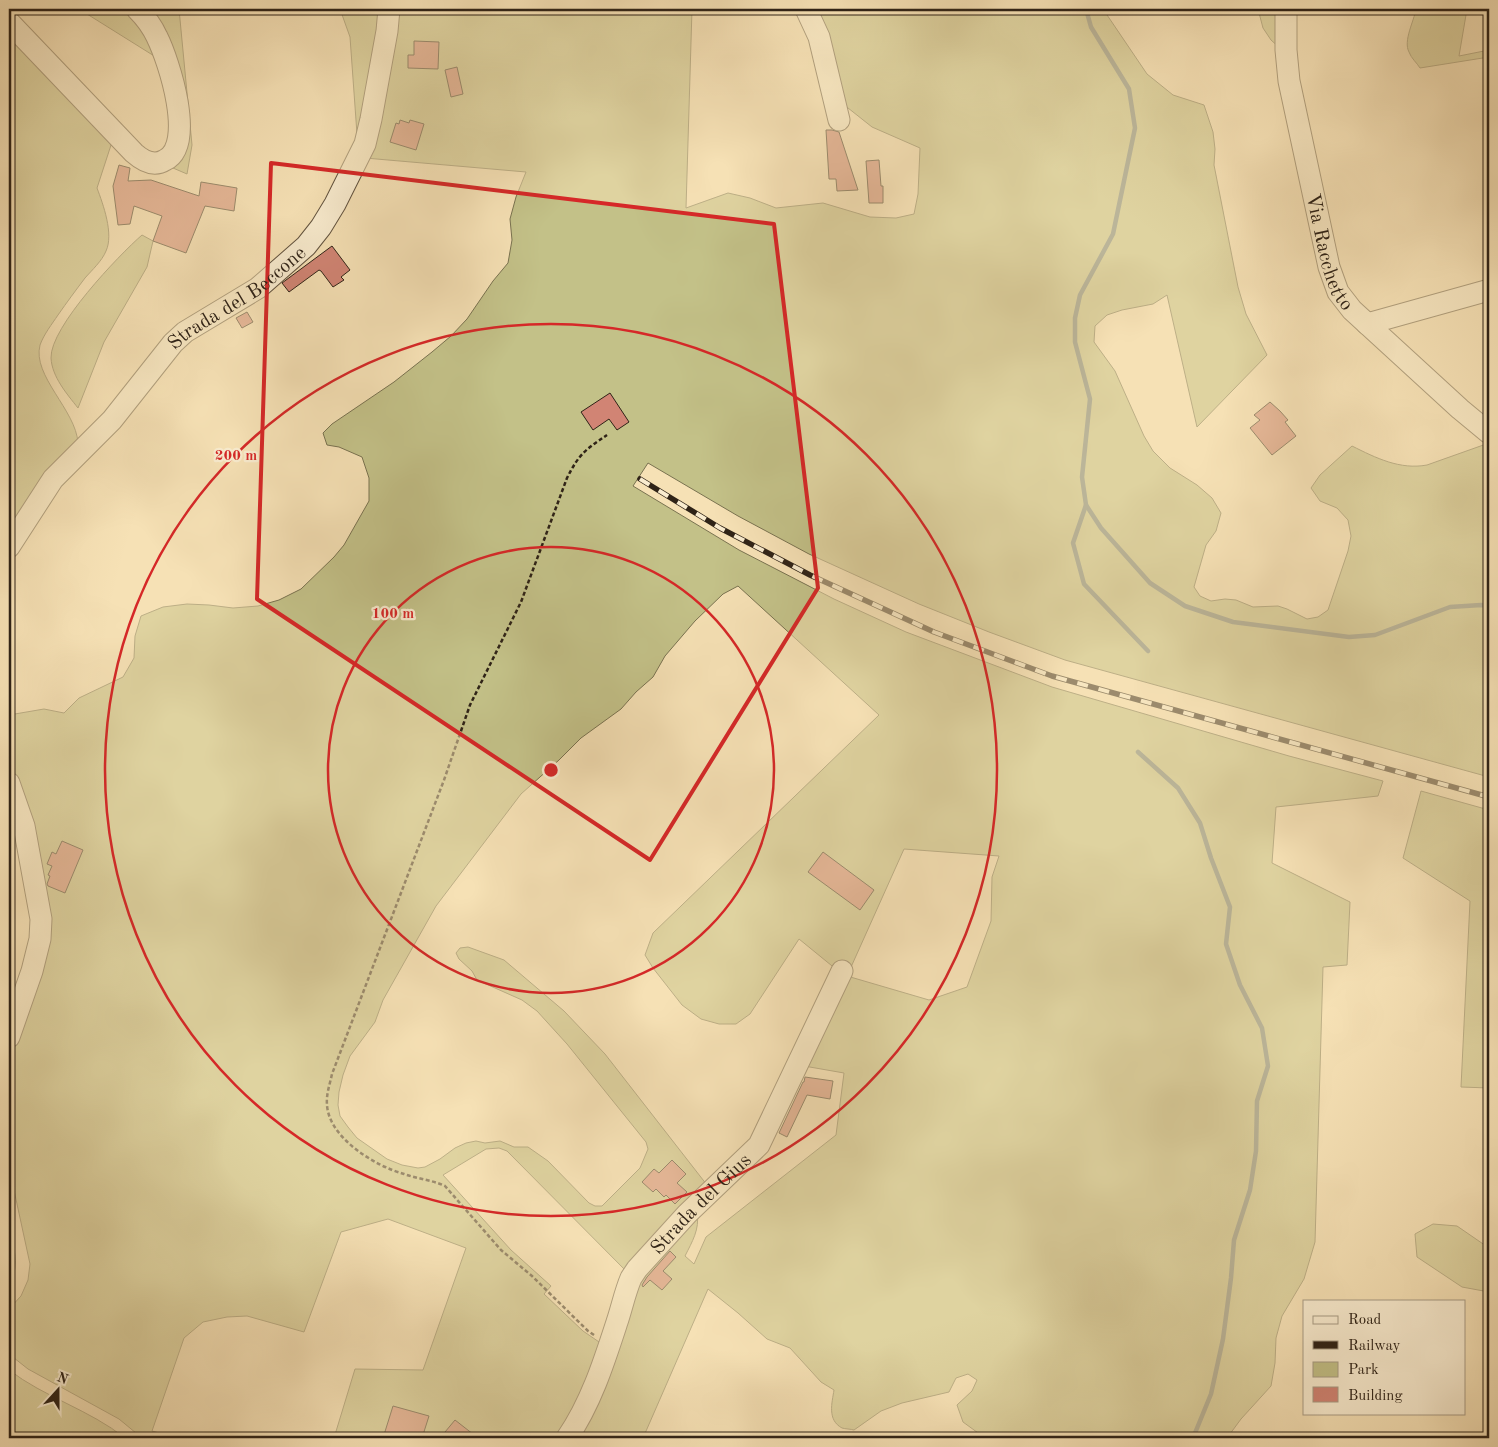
<svg xmlns="http://www.w3.org/2000/svg" width="1498" height="1447" font-family="'Old Standard TT',serif">
  <style>
    .green { fill: #c3c188; stroke: #797250; fill-rule: evenodd }
    .lines { fill: none; stroke-linecap: round; stroke-linejoin: round }
    .stream { stroke: #737e78; stroke-width: 4.5 }
    .building { fill: #d18474; stroke: #2f2317 }
    .minor-casing { stroke: #61523e; stroke-width: 23 }
    .path { stroke: #2f2317; stroke-width: 2.5; stroke-dasharray: 4 2.5; stroke-linecap: butt }
    .minor { stroke: #f9eccf; stroke-width: 21 }
    .rail-casing { stroke: #2f2317; stroke-width: 5.5 }
    .rail { stroke: #f9eccf; stroke-width: 4; stroke-dasharray: 11; stroke-linecap: butt }
    .marked { fill: none; stroke: #d62828; stroke-width: 4; stroke-linejoin: round }
    .ring { fill: none; stroke: #d62828; stroke-width: 2.5 }
    .labels { text-anchor: middle; stroke-width: 4.5; stroke-linejoin: round; paint-order: stroke }
    .street-label { font-size: 20px; fill: #2f2317; stroke: #f9eccf }
    .centre { fill: #d62828; stroke: #f9eccf; stroke-width: 2.5 }
    .ring-label { font-size: 15px; text-anchor: middle; font-weight: bold; fill: #d62828; stroke: #f9eccf; stroke-width: 4.5; stroke-linejoin: round; paint-order: stroke }
  </style>
  <rect width="100%" height="100%" fill="#f6e1b5"/>
  <filter id="stains"><feTurbulence type="fractalNoise" baseFrequency=".004" numOctaves="4"/><feColorMatrix values="0 0 0 0 .2 0 0 0 0 .09 0 0 0 0 .02 0 0 0 .5 -.17"/></filter>
  <radialGradient id="worn" r=".72"><stop offset=".6" stop-color="#630" stop-opacity="0"/><stop offset="1" stop-color="#630" stop-opacity=".3"/></radialGradient>
  <g class="green">
    <polygon points="79,9 128,9 159,59"/>
    <polygon points="146,9 179,9 192,145 187,174 173,168 181,157"/>
    <polygon points="340,9 384,9 358,148 350,37"/>
    <path d="M 394,9 L 692,9 L 686,208 L 728,193 L 750,198 L 776,208 L 823,203 L 870,217 L 896,218 L 914,214 L 918,194 L 920,148 L 872,127 L 843,104 L 814,9 L 1103,9 L 1147,74 L 1173,95 L 1204,105 L 1213,132 L 1215,149 L 1214,165 L 1238,287 L 1246,314 L 1267,355 L 1197,427 L 1167,295 L 1153,304 L 1122,310 L 1107,315 L 1095,326 L 1094,342 L 1115,371 L 1144,436 L 1153,451 L 1170,468 L 1197,485 L 1212,498 L 1221,513 L 1216,531 L 1206,545 L 1194,587 L 1200,596 L 1211,601 L 1225,599 L 1236,600 L 1253,607 L 1278,606 L 1287,609 L 1307,619 L 1318,617 L 1328,610 L 1348,551 L 1351,536 L 1348,520 L 1337,508 L 1320,501 L 1311,488 L 1320,475 L 1352,446 C 1376,458 1400,470 1427,465 L 1489,443 L 1489,777 L 1065,660 L 989,632 L 919,604 L 809,554 L 738,516 L 648,463 L 633,486 L 739,550 L 834,599 L 906,632 L 1052,687 L 1289,756 L 1383,781 L 1378,796 L 1276,807 L 1272,863 L 1350,902 L 1347,965 L 1323,967 L 1315,1242 L 1304,1279 L 1282,1316 L 1276,1338 L 1275,1363 L 1271,1386 L 1241,1419 L 1227,1438 L 985,1438 L 963,1422 L 957,1405 L 972,1391 L 977,1380 L 968,1374 L 956,1378 L 949,1392 L 902,1403 L 881,1411 L 854,1430 C 851,1429 845,1429 842,1428 C 827,1420 832,1403 834,1390 L 821,1382 L 790,1348 L 767,1339 L 738,1313 L 708,1289 L 643,1438 L 639,1438 L 631,1433 L 629,1438 L 573,1438 L 634,1278 L 697,1213 C 700,1229 692,1242 685,1256 L 694,1264 L 706,1237 L 836,1135 L 844,1073 L 804,1066 L 837,970 L 799,939 L 750,1014 L 736,1024 L 719,1024 L 701,1019 L 682,1005 L 653,968 L 645,955 L 653,933 L 879,715 L 738,586 L 723,594 L 695,621 L 665,656 L 653,677 L 636,692 L 621,709 L 581,738 L 559,760 L 521,794 L 436,906 L 383,1000 L 375,1022 L 350,1056 L 343,1075 L 339,1092 L 338,1105 L 340,1116 L 348,1127 L 357,1138 L 387,1159 L 402,1165 L 418,1168 L 425,1167 L 440,1159 L 455,1148 L 466,1143 L 476,1141 L 485,1143 L 500,1141 L 514,1147 L 528,1147 L 548,1161 L 589,1203 L 595,1206 L 602,1206 L 640,1168 L 648,1149 L 646,1142 L 567,1044 L 537,1011 L 522,1000 L 477,980 L 472,971 L 459,959 L 456,953 L 460,948 L 468,947 L 504,960 L 564,1011 L 605,1054 L 707,1185 L 627,1272 L 507,1151 L 499,1148 L 486,1149 L 443,1175 L 511,1250 L 551,1286 L 544,1294 L 583,1331 L 605,1346 L 561,1438 L 334,1438 L 355,1369 L 423,1370 L 466,1248 L 388,1219 L 341,1232 L 304,1332 L 247,1316 L 227,1317 L 203,1322 L 184,1338 L 152,1431 L 177,1438 L 142,1438 L 119,1419 L 28,1369 L 9,1354 L 9,1309 L 21,1296 L 28,1280 L 30,1264 L 9,1167 L 9,1059 L 41,967 L 25,802 L 9,761 L 9,715 L 44,709 L 64,713 L 79,698 L 123,677 L 134,658 L 135,636 L 141,616 L 163,607 L 187,604 L 209,605 L 233,608 L 258,606 L 279,600 L 301,589 L 334,557 L 344,545 L 369,501 L 369,478 L 362,457 L 339,447 L 327,445 L 323,433 L 332,424 L 394,382 L 432,352 L 451,336 L 467,319 L 493,281 L 508,263 L 512,240 L 510,219 L 516,197 L 526,172 L 365,158 ZM 904,849 L 999,856 L 992,877 L 991,921 L 967,987 L 929,1000 L 847,976 Z"/>
    <polygon points="1258,9 1281,9 1282,50 1271,40 1263,28"/>
    <path d="M 1416,9 L 1467,9 L 1459,56 L 1489,50 L 1489,19 L 1489,57 L 1420,68 C 1417,63 1411,58 1409,52 C 1403,41 1414,21 1416,9 Z"/>
    <path d="M 9,37 L 112,142 L 97,188 C 103,204 114,234 106,251 C 102,261 92,270 85,278 C 76,290 67,302 58,315 C 52,324 44,334 40,345 C 32,376 76,410 78,443 L 9,533 Z"/>
    <path d="M 142,235 L 153,241 L 147,267 L 104,342 L 78,408 C 67,394 52,377 51,358 C 50,327 119,255 142,235 Z"/>
    <polygon points="1421,791 1489,810 1489,1088 1461,1087 1470,901 1403,858"/>
    <polygon points="1433,1224 1457,1226 1489,1248 1489,1292 1462,1287 1417,1257 1415,1234"/>
    <path d="M 9,1226 C 14,1246 20,1267 9,1287 Z"/>
    <path d="M 9,1370 C 44,1397 90,1410 125,1438 L 9,1438 Z"/>
  </g>
  <g class="lines">
    <g class="stream">
      <polyline points="1086,9 1091,27 1129,89 1135,128 1113,234 1080,295 1075,318 1075,342 1090,399 1082,477 1086,505 1101,528 1150,583 1185,606 1233,622 1349,637 1375,635 1450,607 1481,605 1489,606"/>
      <polyline points="1086,505 1073,543 1084,584 1148,651"/>
      <polyline points="1138,752 1178,788 1200,823 1211,858 1230,907 1226,944 1240,985 1262,1028 1268,1066 1257,1101 1256,1151 1250,1190 1234,1240 1231,1278 1223,1339 1211,1394 1193,1438"/>
    </g>
  </g>
  <g class="building">
    <polygon points="414,41 439,42 438,69 408,68 408,55 414,55"/>
    <polygon points="457,67 463,94 451,97 445,70"/>
    <polygon points="400,120 409,123 410,120 424,124 416,150 390,142 396,123 399,124"/>
    <polygon points="826,130 832,130 839,132 858,190 837,191 836,179 829,179"/>
    <polygon points="879,160 881,186 883,186 883,203 869,203 866,161"/>
    <polygon points="119,165 130,168 128,181 151,180 199,196 201,182 237,188 234,211 205,206 186,253 153,241 162,216 134,206 130,224 118,225 113,186"/>
    <polygon points="332,246 350,270 341,277 344,280 333,287 321,271 319,270 289,292 282,283"/>
    <polygon points="247,312 253,322 242,328 236,318"/>
    <polygon points="610,393 629,422 617,430 609,419 593,430 581,412"/>
    <polygon points="1270,402 1280,411 1288,420 1285,422 1296,436 1272,455 1250,428 1260,420 1254,415"/>
    <polygon points="62,841 83,850 65,893 48,886 47,884 50,876 48,875 52,866 47,864 52,852 56,854"/>
    <polygon points="823,852 874,890 860,910 808,872"/>
    <polygon points="805,1077 833,1081 830,1099 807,1095 787,1137 779,1133 803,1082 804,1082"/>
    <polygon points="672,1160 686,1174 677,1183 687,1192 675,1204 666,1195 664,1197 656,1189 653,1192 642,1182 654,1169 659,1173"/>
    <polygon points="670,1251 676,1257 663,1271 672,1279 662,1290 650,1280 643,1287 642,1285 647,1277"/>
    <polygon points="393,1406 429,1416 422,1438 383,1438"/>
    <polygon points="455,1420 478,1438 440,1438"/>
  </g>
  <g class="lines">
    <g class="minor-casing">
      <g id="minor">
        <polyline points="806,9 819,37 839,120"/>
        <path id="s1" d="M 1286,9 L 1286,50 L 1289,81 L 1329,267 L 1338,292 L 1352,310 L 1460,409 L 1489,433"/>
        <path d="M 9,22 L 134,153 C 143,161 154,167 165,160 C 196,145 169,61 157,37 C 152,26 145,17 137,9"/>
        <polyline points="1367,324 1489,290"/>
        <path id="s2" d="M 9,547 L 53,479 L 112,420 L 173,343 L 185,332 L 258,288 L 306,246 L 321,227 L 335,204 L 365,144 L 371,119 L 387,31 L 389,9"/>
        <polyline points="9,783 24,826 41,919 40,939 32,971 9,1037"/>
        <path id="s3" d="M 567,1438 C 591,1403 604,1362 617,1322 C 622,1307 625,1292 631,1278 L 637,1269 L 687,1214 L 759,1145 L 842,971"/>
      </g>
    </g>
    <path class="path" d="M 594,1335 L 588,1331 L 532,1276 L 501,1250 L 445,1186 C 432,1180 418,1179 404,1174 C 375,1166 329,1138 327,1105 C 326,1094 330,1084 332,1074 L 444,780 L 470,705 L 521,602 L 567,478 C 579,454 585,450 607,435"/>
    <use href="#minor" class="minor"/>
    <g class="rail-casing">
      <polyline id="rail" points="640,479 720,528 810,575 934,632 1052,676 1489,797"/>
    </g>
    <use href="#rail" class="rail"/>
  </g>
  <path d="M0 0H1498V1447H0ZM 271,163 L 774,224 L 818,588 L 650,860 L 257,599 Z" fill="#f6e1b5" fill-opacity=".55" fill-rule="evenodd"/>
  <path class="marked" d="M 271,163 L 774,224 L 818,588 L 650,860 L 257,599 Z"/>
  <g class="ring">
    <circle cx="551" cy="770" r="223"/>
    <circle cx="551" cy="770" r="446"/>
  </g>
  <g class="labels">
    <g class="street-label">
      <text dy="7" stroke="none"><textPath href="#s1" startOffset="248">Via Racchetto</textPath></text>
      <text dy="7" stroke="none"><textPath href="#s2" startOffset="341">Strada del Beccone</textPath></text>
      <text dy="7" stroke="none"><textPath href="#s3" startOffset="275">Strada del Gius</textPath></text>
    </g>
  </g>
  <circle cx="551" cy="770" r="8" class="centre"/>
  <g class="ring-label">
    <text x="236" y="460">200 m</text>
    <text x="393" y="618">100 m</text>
  </g>
  <rect width="1498" height="1447" fill="none" stroke="#f6e1b5" stroke-width="30"/>
  <rect x="10" y="10" width="1478" height="1427" fill="none" stroke="#2f2317" stroke-width="2.5"/>
  <rect x="15" y="15" width="1468" height="1417" fill="none" stroke="#2f2317"/>
  <rect x="1303" y="1300" width="162" height="115" fill="#f9eccf" stroke="#a89c85"/>
  <rect x="1313" y="1316" width="25" height="8" fill="#f9eccf" stroke="#a89c85"/>
  <text x="1348" y="1324" font-size="15" fill="#2f2317">Road</text>
  <rect x="1313" y="1341" width="25" height="8" fill="#2f2317" stroke="#a89c85"/>
  <text x="1348" y="1350" font-size="15" fill="#2f2317">Railway</text>
  <rect x="1313" y="1362" width="25" height="15" fill="#c3c188" stroke="#a89c85"/>
  <text x="1348" y="1374" font-size="15" fill="#2f2317">Park</text>
  <rect x="1313" y="1387" width="25" height="15" fill="#d18474" stroke="#a89c85"/>
  <text x="1348" y="1400" font-size="15" fill="#2f2317">Building</text>
  <g transform="translate(58 1390) rotate(21)" stroke="#f9eccf" stroke-width="4" paint-order="stroke">
  <path d="M0-4L9 19L0 12L-9 19Z" fill="#2f2317"/>
  <text y="-8" font-size="14" font-weight="bold" text-anchor="middle" fill="#2f2317">N</text>
  </g>
  <rect width="100%" height="100%" filter="url(#stains)"/>
  <rect width="100%" height="100%" fill="url(#worn)"/>
</svg>
